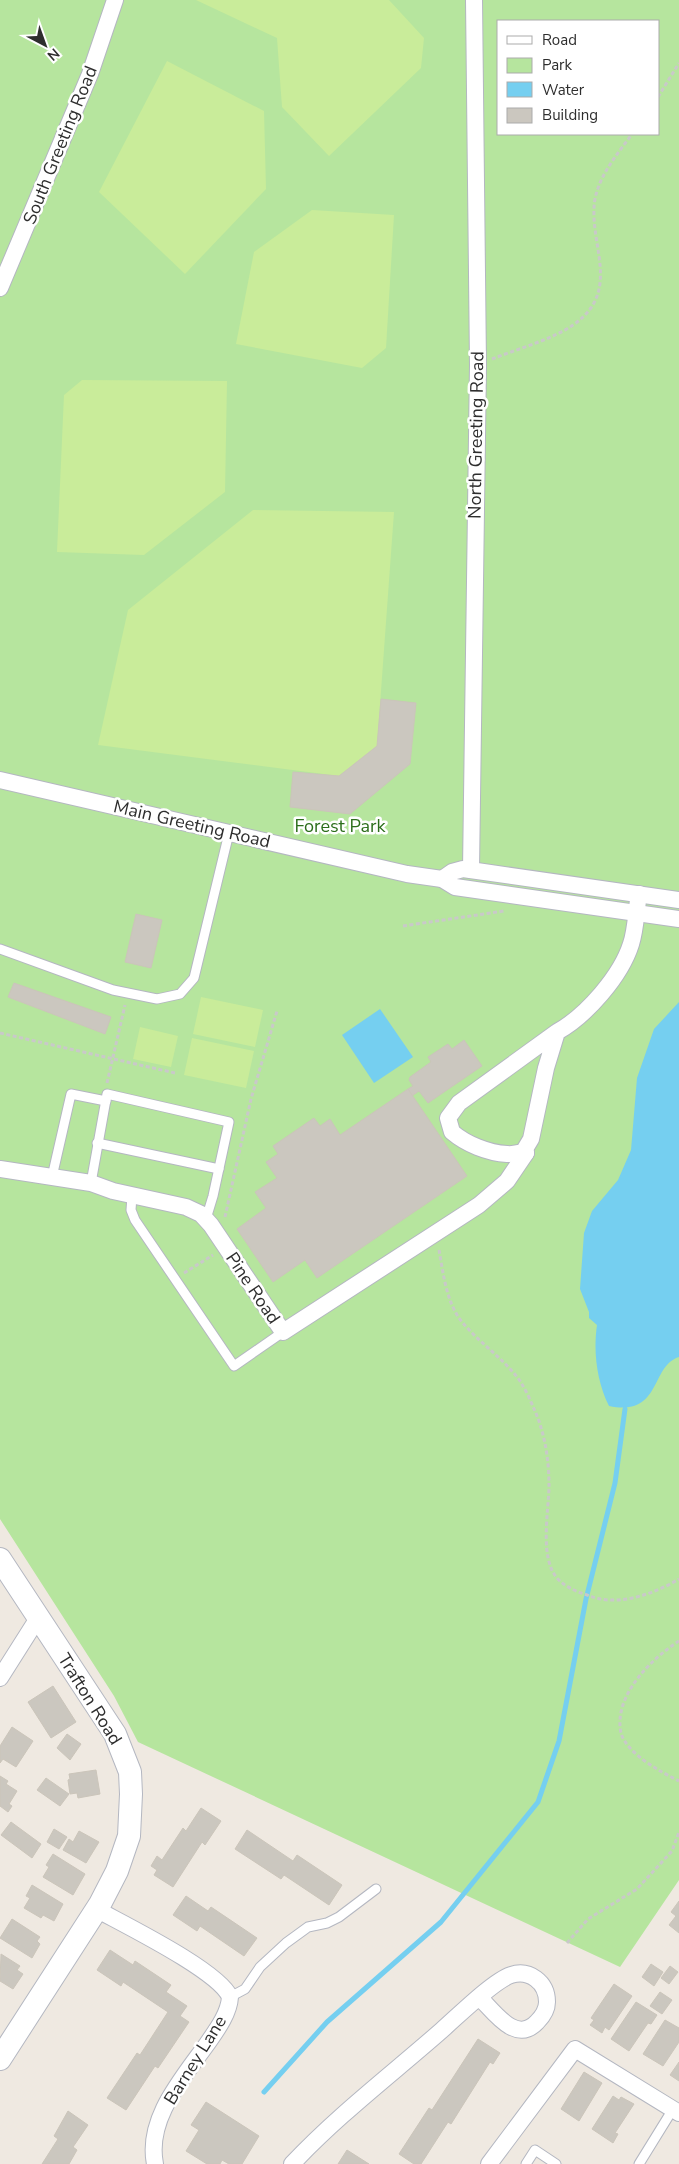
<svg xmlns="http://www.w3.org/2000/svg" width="679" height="2164" font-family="'Nunito Sans',sans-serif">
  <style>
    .green { fill: #b6e59e; fill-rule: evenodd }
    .pitch { fill: #c9ec9a }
    .water { fill: #75cff0 }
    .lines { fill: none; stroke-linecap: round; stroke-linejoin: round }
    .stream { stroke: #75cff0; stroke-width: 5 }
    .building { fill: #cbc7bf; stroke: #cbc5ba }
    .lane-casing { stroke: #b4b7c1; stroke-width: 11 }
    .street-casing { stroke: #b4b7c1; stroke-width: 18 }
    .secondary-casing { stroke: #b4b7c1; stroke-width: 24 }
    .path { stroke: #c9c9c9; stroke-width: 3; stroke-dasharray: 4 2.5; stroke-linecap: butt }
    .lane { stroke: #fff; stroke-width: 9 }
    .street { stroke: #fff; stroke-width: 16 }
    .secondary { stroke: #fff; stroke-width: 22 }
    .labels { text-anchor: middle; stroke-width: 5; stroke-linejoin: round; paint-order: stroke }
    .street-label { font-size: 18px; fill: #2e2e2e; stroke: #fff }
    .park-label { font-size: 18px; fill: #2c6e1b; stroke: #fff }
  </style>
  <rect width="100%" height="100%" fill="#efe9e1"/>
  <path class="green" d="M 0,0 L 679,0 L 679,1880 L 620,1967 L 138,1742 L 114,1696 L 0,1519 ZM 498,21 L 658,21 L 658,134 L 498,134 Z"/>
  <g class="pitch">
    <polygon points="196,0 389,0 424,38 421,68 329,156 282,107 277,38"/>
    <polygon points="167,61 264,111 266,189 185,274 99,192"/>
    <polygon points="312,210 394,215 386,348 362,368 236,344 254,252"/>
    <polygon points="82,380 227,381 225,492 144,555 57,552 64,395"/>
    <polygon points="253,510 394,512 377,746 339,776 98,745 128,610"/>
    <polygon points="201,997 263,1010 255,1047 193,1034"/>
    <polygon points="140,1027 178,1036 171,1067 133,1059"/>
    <polygon points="192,1038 254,1051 246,1088 184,1075"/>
  </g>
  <g class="water">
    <path d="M 679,1002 L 679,1357 C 650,1366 662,1417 609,1406 C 597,1382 593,1352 597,1325 L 589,1318 L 589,1312 L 580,1289 L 584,1233 L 592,1211 L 618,1180 L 631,1150 L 637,1078 L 654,1029 Z"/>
    <polygon points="380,1009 413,1057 374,1083 342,1035"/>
  </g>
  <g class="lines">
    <polyline class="stream" points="264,2092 327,2022 441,1922 538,1802 559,1741 586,1599 615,1483 625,1409"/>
  </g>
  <g class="building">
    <polygon points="381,699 416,703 410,764 350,814 290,807 293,772 339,776 377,746"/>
    <polygon points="136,914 162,920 151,968 125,962"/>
    <polygon points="14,983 111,1017 105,1034 8,997"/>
    <polygon points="464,1040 482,1066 428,1103 419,1091 412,1096 408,1089 413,1086 409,1080 410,1077 431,1062 428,1057 448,1044 452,1049"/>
    <polygon points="408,1089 467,1176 317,1278 305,1260 273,1282 237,1229 266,1208 255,1192 277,1178 266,1162 278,1154 273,1146 314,1118 320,1126 330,1119 340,1135"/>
    <polygon points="53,1686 76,1722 51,1738 28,1702"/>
    <polygon points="12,1727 33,1741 16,1767 3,1759 0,1763 0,1746"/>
    <polygon points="67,1734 81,1744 70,1760 57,1748"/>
    <polygon points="96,1770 100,1794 78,1798 77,1793 70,1794 68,1780 70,1779 69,1774"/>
    <polygon points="0,1776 8,1781 6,1784 17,1791 9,1804 12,1806 8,1812 0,1806"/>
    <polygon points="46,1778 69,1794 60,1806 37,1790"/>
    <polygon points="201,1808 221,1821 205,1845 202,1842 173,1887 154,1875 157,1870 151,1866 157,1856 162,1860 183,1828 186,1831"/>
    <polygon points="11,1822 41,1844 32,1858 1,1835"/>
    <polygon points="54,1829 67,1837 59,1849 47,1842"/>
    <polygon points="247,1830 293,1861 297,1855 342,1885 329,1905 284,1875 281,1879 235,1849"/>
    <polygon points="79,1831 99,1842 86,1863 63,1850 69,1839 73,1842"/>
    <polygon points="53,1854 85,1874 73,1895 43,1877 49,1867 46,1865"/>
    <polygon points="32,1885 63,1904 54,1921 43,1915 41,1918 24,1908 30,1898 26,1896"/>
    <polygon points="186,1896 208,1911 211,1907 257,1938 244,1956 200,1926 197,1931 173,1915"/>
    <polygon points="679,1901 679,1933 669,1925 676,1916 671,1912"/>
    <polygon points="12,1919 40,1937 37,1941 40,1944 32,1958 0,1938"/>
    <polygon points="110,1950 133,1965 135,1961 171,1985 166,1992 187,2006 180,2016 189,2022 158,2068 155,2066 126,2110 107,2098 137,2053 140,2055 168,2012 123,1982 121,1986 97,1970"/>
    <polygon points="1,1954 20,1966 17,1970 23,1974 13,1989 0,1981"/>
    <polygon points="651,1964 663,1972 654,1986 642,1977"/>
    <polygon points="670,1966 678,1972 669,1984 661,1978"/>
    <polygon points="614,1984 632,1996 609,2030 605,2027 602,2033 590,2025 594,2020 591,2018"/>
    <polygon points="660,1992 672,2000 662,2014 650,2006"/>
    <polygon points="636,2002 657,2015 651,2024 648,2023 629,2051 611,2039"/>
    <polygon points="665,2020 679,2028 679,2042 663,2066 643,2054"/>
    <polygon points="478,2039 500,2053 493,2064 490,2062 451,2124 448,2122 421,2164 414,2164 399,2154 429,2108 432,2110"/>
    <polygon points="679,2062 679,2081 670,2075"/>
    <polygon points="584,2072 602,2083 579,2121 561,2109"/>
    <polygon points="613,2096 619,2100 621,2097 634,2104 615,2133 618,2134 613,2143 592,2129"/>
    <polygon points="206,2102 259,2136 242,2164 229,2164 222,2160 220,2164 207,2164 186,2151 199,2130 191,2125"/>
    <polygon points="68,2111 88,2125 73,2147 77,2150 69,2164 42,2164 58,2139 54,2136"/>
    <polygon points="347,2150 369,2164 338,2164"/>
  </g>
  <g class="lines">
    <g class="lane-casing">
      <g id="lane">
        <polyline points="0,949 113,990 157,999 180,994 194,978 229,833"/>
        <polyline points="97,1143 219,1169"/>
        <polyline points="52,1177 71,1094 106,1101"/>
        <polyline points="91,1183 107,1094 229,1122 213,1196 206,1219"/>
        <polyline points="132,1196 131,1210 135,1220 234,1366 283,1332"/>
        <polyline points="230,1997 245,1989 260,1967 286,1943 308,1927 327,1923 339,1917 376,1889"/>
        <polyline points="526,2164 535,2150 556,2164"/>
        <polyline points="639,2164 673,2109"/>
      </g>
    </g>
    <g class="street-casing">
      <g id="street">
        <polyline points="0,288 90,74 115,0"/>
        <polyline points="0,780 407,874 442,879 455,887 679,919"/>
        <polyline points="471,870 478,365 474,0"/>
        <polyline points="442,879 452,872 463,869 679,900"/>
        <path d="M 557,1032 L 459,1103 L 448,1118 L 452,1132 C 466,1144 488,1153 507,1154 C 514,1155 520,1151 526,1153 L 525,1149 L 531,1139 L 546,1068 L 557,1032 C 586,1016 621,976 631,944 C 636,929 636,911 639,894"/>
        <polyline points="0,1169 91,1183 113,1191 186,1207 201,1214 211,1225 283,1332 479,1205 507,1181 526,1153"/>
        <polyline points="0,1678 38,1618"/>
        <path d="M 96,1909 C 125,1925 219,1971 230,1997 C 229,2014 216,2031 207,2044 C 182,2079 146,2119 155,2164"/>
        <path d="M 292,2164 C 338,2115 392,2074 442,2030 C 458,2016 493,1981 511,1975 C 529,1969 547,1982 547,2002 C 547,2010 543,2016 537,2022 C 516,2044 495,2013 480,1998"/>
        <polyline points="489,2164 575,2049 679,2113"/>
      </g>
    </g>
    <g class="secondary-casing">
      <polyline id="secondary" points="0,1559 115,1734 130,1772 131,1794 129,1836 117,1871 100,1904 0,2059"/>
    </g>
    <g class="path">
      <polyline points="658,97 679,63"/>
      <path d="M 492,359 C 517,349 551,340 573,325 C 620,293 592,250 594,208 C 595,180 616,156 632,134"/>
      <polyline points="403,926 504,911"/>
      <polyline points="0,1033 175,1073"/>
      <polyline points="107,1083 125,1005"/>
      <polyline points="225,1217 251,1099 277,1011"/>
      <path d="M 439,1250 C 443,1272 446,1299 459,1318 C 477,1342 503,1357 520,1381 C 526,1390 531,1402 535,1411 C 545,1434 549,1461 549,1485 C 549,1510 539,1557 557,1578 C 566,1588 578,1592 590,1596 C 618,1607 654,1594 679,1579"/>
      <polyline points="184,1273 213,1255"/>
      <path d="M 679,1641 C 651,1659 613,1696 621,1733 C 627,1754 661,1772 679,1781"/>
      <polyline points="567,1943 588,1919 637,1889 672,1851 679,1832"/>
    </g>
    <use href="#lane" class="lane"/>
    <use href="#street" class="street"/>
    <use href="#secondary" class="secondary"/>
  </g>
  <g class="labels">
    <g class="street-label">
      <text transform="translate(60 145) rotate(-68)" y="6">South Greeting Road</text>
      <text transform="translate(476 435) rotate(-89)" y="6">North Greeting Road</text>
      <text transform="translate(192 824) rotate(13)" y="6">Main Greeting Road</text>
      <text transform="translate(253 1288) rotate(56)" y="6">Pine Road</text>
      <text transform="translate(90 1699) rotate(58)" y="6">Trafton Road</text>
      <text transform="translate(195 2060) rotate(-58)" y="6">Barney Lane</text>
    </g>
    <g class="park-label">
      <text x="340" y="832">Forest Park</text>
    </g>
  </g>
  <rect x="497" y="20" width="162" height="115" fill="#ffffff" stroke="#ababab"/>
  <rect x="507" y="36" width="25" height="8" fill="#ffffff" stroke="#ababab"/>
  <text x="542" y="45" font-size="15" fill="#2e2e2e">Road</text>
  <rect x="507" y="58" width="25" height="15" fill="#b6e59e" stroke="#ababab"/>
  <text x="542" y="70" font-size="15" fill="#2e2e2e">Park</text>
  <rect x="507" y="82" width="25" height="15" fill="#75cff0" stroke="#ababab"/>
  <text x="542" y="95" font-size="15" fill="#2e2e2e">Water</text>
  <rect x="507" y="108" width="25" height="15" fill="#cbc7bf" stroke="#ababab"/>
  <text x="542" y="120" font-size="15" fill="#2e2e2e">Building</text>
  <g transform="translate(45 45) rotate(139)" stroke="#ffffff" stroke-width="4" paint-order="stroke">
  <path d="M0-4L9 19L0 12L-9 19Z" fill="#2e2e2e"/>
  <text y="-8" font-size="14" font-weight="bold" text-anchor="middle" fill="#2e2e2e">N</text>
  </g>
</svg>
